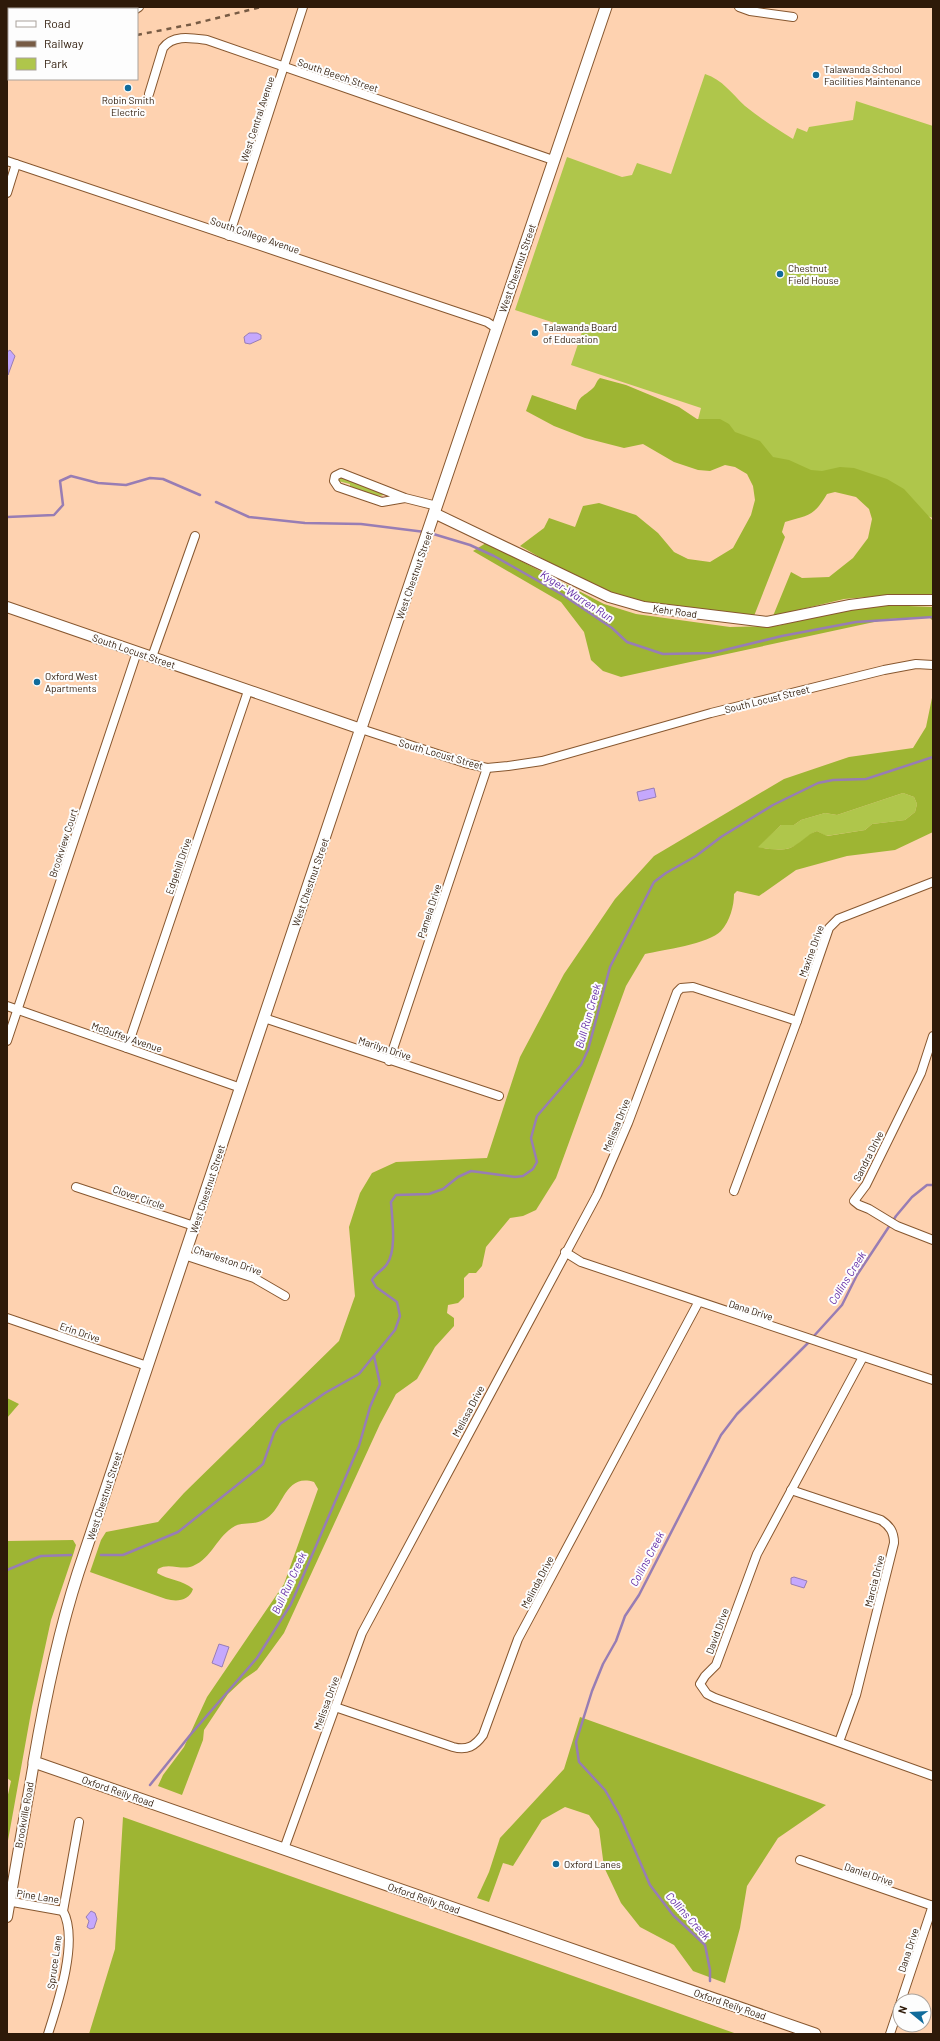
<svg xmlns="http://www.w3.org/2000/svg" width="940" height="2041" font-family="Barlow,sans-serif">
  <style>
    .green { fill: #afc64b }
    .forest { fill: #9eb533; fill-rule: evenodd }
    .water { fill: #c5a8fd; stroke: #987db4 }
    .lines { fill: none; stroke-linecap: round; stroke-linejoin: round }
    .stream { stroke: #987db4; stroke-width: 2.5 }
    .minor-casing { stroke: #87572f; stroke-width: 10 }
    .tertiary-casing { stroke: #87572f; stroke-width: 12 }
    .secondary-casing { stroke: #87572f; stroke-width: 13 }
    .minor { stroke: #fff; stroke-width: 8 }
    .tertiary { stroke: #fff; stroke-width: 10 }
    .secondary { stroke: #fff; stroke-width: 11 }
    .rail { stroke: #775b44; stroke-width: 2.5; stroke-dasharray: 5 5; stroke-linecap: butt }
    .poi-dot { fill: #106b9b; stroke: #fdfdfd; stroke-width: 1.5 }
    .labels { text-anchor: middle; stroke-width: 4; stroke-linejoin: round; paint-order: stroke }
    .poi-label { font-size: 10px; fill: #2e1a09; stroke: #fdfdfd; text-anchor: start }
    .street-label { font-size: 10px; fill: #2e1a09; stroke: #fdfdfd }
    .water-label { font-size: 11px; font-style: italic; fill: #622ba5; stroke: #fdfdfd }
  </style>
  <rect width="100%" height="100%" fill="#fed2b0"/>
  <g class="green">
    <path d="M 705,74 C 723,80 731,93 745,106 C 760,118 776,129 793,139 L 797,128 L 807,132 L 809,127 L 853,120 L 856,101 L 933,126 L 933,518 L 693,439 L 701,408 L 571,365 L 582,332 L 515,310 L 567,157 L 622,177 L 632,175 L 637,163 L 671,174 Z"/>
    <path d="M 342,477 L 385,494 C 377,500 359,490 350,486 L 350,484 L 338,481 L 338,478 Z"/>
    <path d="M 903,793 L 914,797 L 917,804 L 915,812 L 905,820 L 872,824 L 865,830 L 826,836 L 817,831 C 807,835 800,845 790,848 C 779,851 767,849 757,847 L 781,825 L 794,825 L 801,820 L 825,813 L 837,815 Z"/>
  </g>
  <g class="forest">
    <path d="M 600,378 L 626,385 L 679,407 L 697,419 L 720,419 L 729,424 L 735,432 L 760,441 L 773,457 L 789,460 L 811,470 L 822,471 L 840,467 L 854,468 L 887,479 L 904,489 L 933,521 L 933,594 L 892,595 L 844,599 L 773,616 L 791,572 L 802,578 L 829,577 L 853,558 L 868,538 L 872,519 L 869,509 L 856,497 L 835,492 L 827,494 C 814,516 809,515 785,522 L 782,532 L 785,537 L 754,616 C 712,611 668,609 627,598 C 589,588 554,565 520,546 L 544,528 L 549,518 L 575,527 L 583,506 L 599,503 L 636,515 L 658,533 L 674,552 L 688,559 L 710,562 L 733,548 L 751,515 L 755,500 L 753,486 L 747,474 L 735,467 L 725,465 L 710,471 L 698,470 L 674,462 L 643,444 L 624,448 L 585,438 L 554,426 L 526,411 L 532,395 L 576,410 C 579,395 582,398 592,389 C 596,386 596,381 600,378 Z"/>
    <polygon points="486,543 604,604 636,614 730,627 777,626 846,609 884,605 933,607 933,621 929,617 888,619 621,677 603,671 591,660 584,632 561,602 473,551"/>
    <path d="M 933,693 L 933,832 L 895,850 L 847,856 L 796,870 L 759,896 L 737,891 L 734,894 C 734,906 730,921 721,931 C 709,944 662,950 645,954 L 626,986 L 556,1178 L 536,1210 L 523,1216 L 510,1218 L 486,1247 L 482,1266 L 476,1273 L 469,1273 L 464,1278 L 464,1297 L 458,1303 L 448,1305 L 447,1313 L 454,1318 L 454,1326 L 435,1347 L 417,1379 L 396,1394 L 380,1424 L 284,1633 L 257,1670 L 244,1679 L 228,1694 L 204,1730 L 203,1740 L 182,1795 L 158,1786 L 163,1775 L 184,1747 L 207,1697 L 284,1584 L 318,1489 L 314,1482 C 285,1473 284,1507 267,1518 C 256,1526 242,1522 235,1526 C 217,1536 212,1558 193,1566 C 182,1571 169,1562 158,1569 L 157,1573 C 168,1580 183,1580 193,1589 C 189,1601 177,1602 166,1599 L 90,1572 L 101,1540 L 106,1532 L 158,1522 L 184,1493 L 339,1341 L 355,1296 L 349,1227 L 360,1193 L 372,1173 L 396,1162 L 487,1158 L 520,1057 L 564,974 L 615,899 L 654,856 L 784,779 L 849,757 L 913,748 L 926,727 ZM 903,793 L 914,797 L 917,804 L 915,812 L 905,820 L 872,824 L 865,830 L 827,836 L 817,831 C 807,834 800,844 790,848 C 780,851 767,849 758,847 L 781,825 L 794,825 L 801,820 L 825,813 L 837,815 Z"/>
    <polygon points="7,1398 19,1404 7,1418"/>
    <polygon points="73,1540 76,1545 74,1552 51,1620 32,1707 7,1846 7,1799 11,1781 7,1778 7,1541"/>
    <polygon points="580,1717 826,1805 778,1838 747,1886 740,1928 725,1983 693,1971 674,1945 640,1927 621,1903 604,1867 599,1829 589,1815 565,1807 542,1820 513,1866 503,1863 489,1902 477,1898 489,1872 500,1838 564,1769"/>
    <polygon points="123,1817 737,2034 89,2034 115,1949"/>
  </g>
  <g class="water">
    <polygon points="249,333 257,333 261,335 261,339 250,344 245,343 244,337"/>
    <polygon points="10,350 15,356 8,375 7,352"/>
    <polygon points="654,788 656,797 639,801 637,792"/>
    <polygon points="794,1577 807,1581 804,1588 791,1584 791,1578"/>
    <polygon points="219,1644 229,1647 222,1667 212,1663"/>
    <polygon points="91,1911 95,1913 97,1919 94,1928 90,1929 87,1927 89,1921 86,1917"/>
  </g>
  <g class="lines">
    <g class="stream">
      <polyline points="216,502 249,517 305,523 361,524 425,532"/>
      <polyline points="7,517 54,515 63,505 60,481 71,476 98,483 126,485 150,478 163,479 200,495"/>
      <polyline points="430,533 470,545 494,556 563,595 612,628 627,642 663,654 712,653 782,636 856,622 933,617"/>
      <polyline points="813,1337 842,1305 857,1275 896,1216 912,1197 927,1185 933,1185"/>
      <path d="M 101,1555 L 123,1555 L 178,1532 L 256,1470 L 263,1464 L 274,1433 L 280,1424 L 325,1393 L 359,1374 L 395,1330 L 400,1316 L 397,1302 L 376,1287 L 372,1280 C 376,1273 383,1270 387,1264 C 397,1250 392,1218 391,1202 L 396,1195 L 429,1194 L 443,1189 L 458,1177 L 471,1171 L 515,1177 L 523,1176 L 533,1169 L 537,1162 L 531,1138 L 537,1116 L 581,1065 L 588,1050 L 610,967 L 654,882 L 666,873 L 696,856 L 721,837 L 773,805 L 818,783 L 833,780 L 866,779 L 933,757"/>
      <polyline points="7,1570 41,1556 71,1555"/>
      <polyline points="150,1785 191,1734 257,1658 291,1604 359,1446 370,1407 380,1384 374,1356"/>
      <polyline points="710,1981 710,1970 705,1945 673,1915 650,1885 620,1816 605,1790 579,1762 576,1742 592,1691 603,1664 616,1641 625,1616 639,1595 721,1435 737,1414 810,1341"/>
    </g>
    <g class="minor-casing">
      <g id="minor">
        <polyline points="739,7 750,11 793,17"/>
        <polyline points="136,9 139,7"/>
        <polyline points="7,19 9,20"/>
        <path d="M 149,94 L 163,48 C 173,34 192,38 207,40 L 553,160"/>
        <polyline points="7,161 487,322 496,328"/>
        <polyline points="7,193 16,164"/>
        <polyline points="229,236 303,7"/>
        <polyline points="405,498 382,502 338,487 334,481 335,476 341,473 405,498 437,506"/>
        <polyline points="152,657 195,536"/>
        <polyline points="361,729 465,763 487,768 508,766 542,761 711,713 884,670 916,664 933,665"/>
        <polyline points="7,1006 241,1088"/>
        <polyline points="264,1018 499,1096"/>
        <polyline points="933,1036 921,1073 866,1185 854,1201 859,1205 869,1209 897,1226 933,1240"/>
        <polyline points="7,1041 137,652"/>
        <polyline points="127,1048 248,691"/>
        <polyline points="389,1061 487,768"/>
        <polyline points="76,1187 194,1226"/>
        <polyline points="734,1191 797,1021 829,928 838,919 933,882"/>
        <polyline points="565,1252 581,1262 933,1380"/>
        <polyline points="184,1255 254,1278 285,1296"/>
        <polyline points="7,1318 147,1366"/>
        <polyline points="863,1357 757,1554 716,1665 705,1676 700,1684 707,1694 715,1698 933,1776"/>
        <path d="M 791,1490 L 881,1520 C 890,1526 894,1532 894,1543 L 856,1695 L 839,1742"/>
        <path d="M 335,1707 L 453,1747 C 467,1751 475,1746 483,1735 L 518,1639 L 698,1303"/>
        <polyline points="284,1849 362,1633 597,1195 628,1123 677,992 681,988 693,987 797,1021"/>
        <polyline points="800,1860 933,1906"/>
        <polyline points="7,1901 63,1911"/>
        <polyline points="901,2001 933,1905"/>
        <path d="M 48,2034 C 58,2003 79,1940 63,1911 L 79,1822"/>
        <polyline points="890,2034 900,2004"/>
      </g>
    </g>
    <g class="tertiary-casing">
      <g id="tertiary">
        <polyline points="434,513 609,597 644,607 767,622 850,605 888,600 933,600"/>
        <polyline points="7,607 361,729"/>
        <polyline points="7,1917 34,1762"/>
      </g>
    </g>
    <g class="secondary-casing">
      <path id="secondary" d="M 606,7 L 357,740 L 78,1573 C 58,1635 45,1698 34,1762 L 815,2034"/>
    </g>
    <use href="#minor" class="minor"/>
    <use href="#tertiary" class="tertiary"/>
    <use href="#secondary" class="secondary"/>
    <g class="rail">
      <polyline points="137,35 193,24 261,7"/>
      <polyline points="7,64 9,64"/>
    </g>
  </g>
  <g class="poi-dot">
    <circle cx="816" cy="75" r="4"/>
    <circle cx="128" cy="88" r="4"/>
    <circle cx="780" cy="274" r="4"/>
    <circle cx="535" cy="333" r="4"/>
    <circle cx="37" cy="682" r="4"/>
    <circle cx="556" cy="1864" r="4"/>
  </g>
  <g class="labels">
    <g class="poi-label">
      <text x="824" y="73">Talawanda School<tspan x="824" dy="12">Facilities Maintenance</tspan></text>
      <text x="128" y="104" text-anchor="middle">Robin Smith<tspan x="128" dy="12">Electric</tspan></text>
      <text x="788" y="272">Chestnut<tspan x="788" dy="12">Field House</tspan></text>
      <text x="543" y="331">Talawanda Board<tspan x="543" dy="12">of Education</tspan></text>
      <text x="45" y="680">Oxford West<tspan x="45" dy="12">Apartments</tspan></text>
      <text x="564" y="1868">Oxford Lanes</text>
    </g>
    <g class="street-label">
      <text transform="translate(338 75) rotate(19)" y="4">South Beech Street</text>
      <text transform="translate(257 119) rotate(-72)" y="4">West Central Avenue</text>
      <text transform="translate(255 235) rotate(19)" y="4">South College Avenue</text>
      <text transform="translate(517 268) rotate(-71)" y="4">West Chestnut Street</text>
      <text transform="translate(414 575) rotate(-71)" y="4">West Chestnut Street</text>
      <text transform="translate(675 611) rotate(8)" y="4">Kehr Road</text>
      <text transform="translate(134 651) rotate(19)" y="4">South Locust Street</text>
      <text transform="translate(767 699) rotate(-14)" y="4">South Locust Street</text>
      <text transform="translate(441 754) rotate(16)" y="4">South Locust Street</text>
      <text transform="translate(63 843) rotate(-72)" y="4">Brookview Court</text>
      <text transform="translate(178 866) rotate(-71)" y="4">Edgehill Drive</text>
      <text transform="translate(310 882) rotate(-71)" y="4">West Chestnut Street</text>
      <text transform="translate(429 911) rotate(-72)" y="4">Pamela Drive</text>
      <text transform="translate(811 951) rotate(-70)" y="4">Maxine Drive</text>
      <text transform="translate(127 1037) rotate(19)" y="4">McGuffey Avenue</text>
      <text transform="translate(385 1048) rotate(18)" y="4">Marilyn Drive</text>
      <text transform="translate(616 1125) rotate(-68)" y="4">Melissa Drive</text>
      <text transform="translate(868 1156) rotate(-63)" y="4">Sandra Drive</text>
      <text transform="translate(207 1189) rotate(-72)" y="4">West Chestnut Street</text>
      <text transform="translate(139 1197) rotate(19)" y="4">Clover Circle</text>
      <text transform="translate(228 1260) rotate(19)" y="4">Charleston Drive</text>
      <text transform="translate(751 1310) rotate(18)" y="4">Dana Drive</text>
      <text transform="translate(80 1332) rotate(19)" y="4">Erin Drive</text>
      <text transform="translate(468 1411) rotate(-62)" y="4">Melissa Drive</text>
      <text transform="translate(104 1496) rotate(-72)" y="4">West Chestnut Street</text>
      <text transform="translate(874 1581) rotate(-76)" y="4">Marcia Drive</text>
      <text transform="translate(537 1582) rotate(-62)" y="4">Melinda Drive</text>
      <text transform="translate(717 1631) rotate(-70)" y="4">David Drive</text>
      <text transform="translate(326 1703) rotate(-70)" y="4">Melissa Drive</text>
      <text transform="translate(118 1791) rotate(19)" y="4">Oxford Reily Road</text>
      <text transform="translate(24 1815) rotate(-80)" y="4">Brookville Road</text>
      <text transform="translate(869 1874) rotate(19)" y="4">Daniel Drive</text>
      <text transform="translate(38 1896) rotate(9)" y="4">Pine Lane</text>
      <text transform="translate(424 1898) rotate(19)" y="4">Oxford Reily Road</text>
      <text transform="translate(908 1950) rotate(-72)" y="4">Dana Drive</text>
      <text transform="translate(54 1962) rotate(-82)" y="4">Spruce Lane</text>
      <text transform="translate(730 2004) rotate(19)" y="4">Oxford Reily Road</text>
    </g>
    <g class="water-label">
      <text transform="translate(577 596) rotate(33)" y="4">Kyger-Warren Run</text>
      <text transform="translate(588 1016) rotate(-74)" y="4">Bull Run Creek</text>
      <text transform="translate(847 1278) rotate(-58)" y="4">Collins Creek</text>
      <text transform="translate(647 1559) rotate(-62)" y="4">Collins Creek</text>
      <text transform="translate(289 1583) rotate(-65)" y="4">Bull Run Creek</text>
      <text transform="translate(688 1916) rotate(48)" y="4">Collins Creek</text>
    </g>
  </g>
  <rect width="940" height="2041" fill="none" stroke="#2e1a09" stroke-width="16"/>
  <rect x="8" y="8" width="130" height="72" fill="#fdfdfd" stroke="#aaa29b"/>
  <rect x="16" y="21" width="20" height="6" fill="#ffffff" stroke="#aaa29b"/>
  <text x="44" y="28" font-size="12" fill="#2e1a09">Road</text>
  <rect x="16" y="41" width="20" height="6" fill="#775b44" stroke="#aaa29b"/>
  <text x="44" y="48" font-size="12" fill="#2e1a09">Railway</text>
  <rect x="16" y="58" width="20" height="12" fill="#afc64b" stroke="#aaa29b"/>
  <text x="44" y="68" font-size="12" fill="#2e1a09">Park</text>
  <g transform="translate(912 2013) rotate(288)"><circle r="19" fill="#fdfdfd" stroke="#aaa29b"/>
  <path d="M0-3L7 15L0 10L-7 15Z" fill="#106b9b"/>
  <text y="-6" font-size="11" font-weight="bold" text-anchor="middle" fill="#2e1a09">N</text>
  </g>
</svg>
